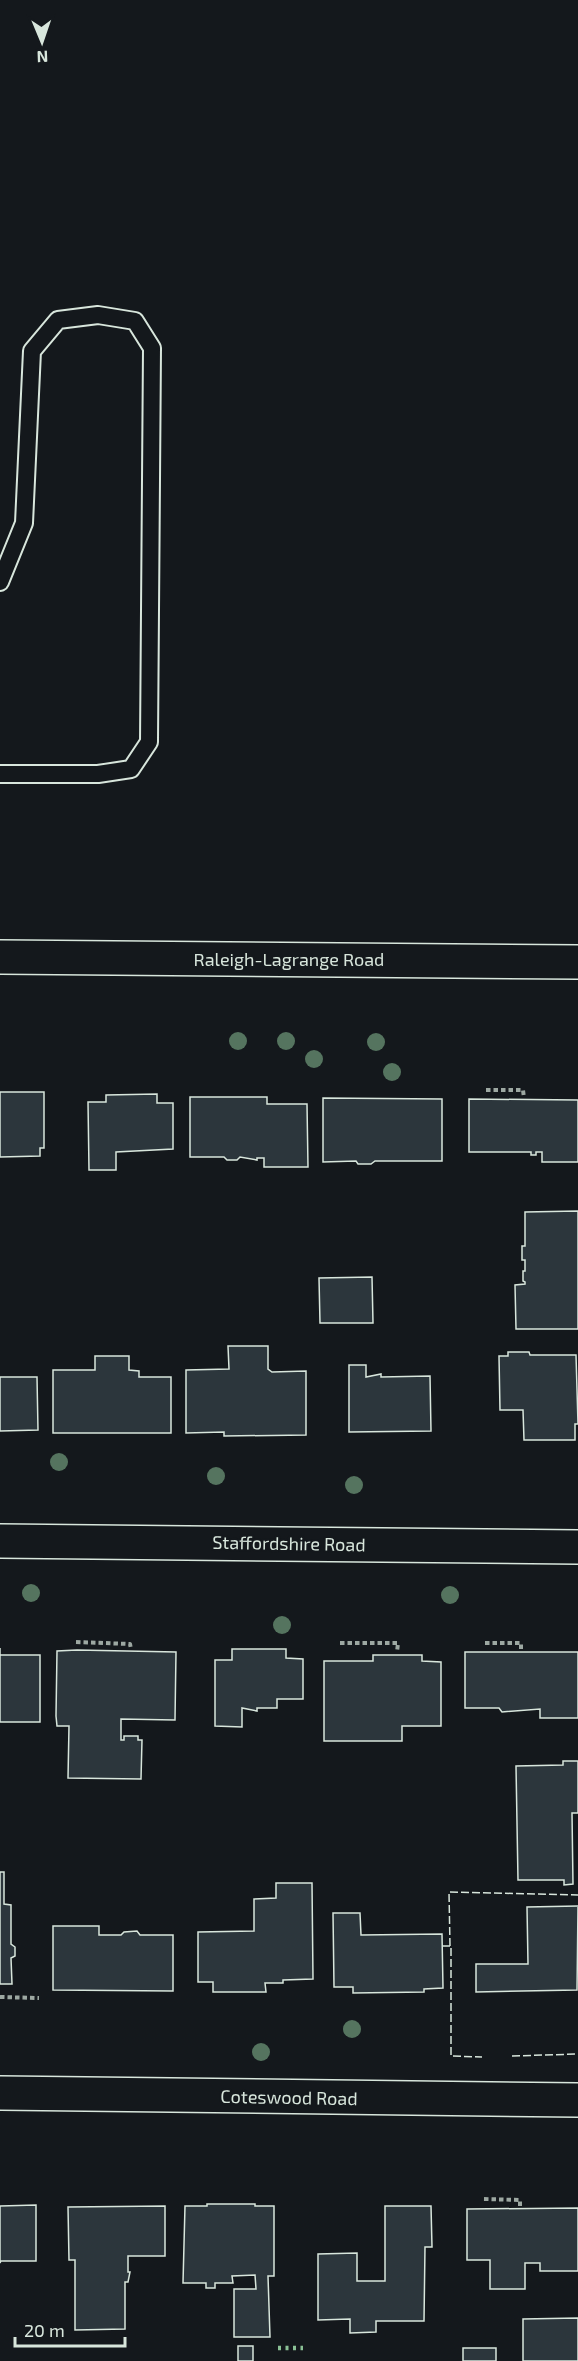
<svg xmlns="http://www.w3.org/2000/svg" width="578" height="2361" font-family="'Exo 2',sans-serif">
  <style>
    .building { fill: #2c363c; stroke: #d8e6dc; stroke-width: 1.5 }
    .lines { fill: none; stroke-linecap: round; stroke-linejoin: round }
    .service-casing { stroke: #d8e6dc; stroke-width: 20 }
    .minor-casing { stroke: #d8e6dc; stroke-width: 36 }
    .secondary-casing { stroke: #d8e6dc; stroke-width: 36 }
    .path { stroke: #9da8a2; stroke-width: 4; stroke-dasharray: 4.5 3; stroke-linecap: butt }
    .service { stroke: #14181c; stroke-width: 16 }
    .minor { stroke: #14181c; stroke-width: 33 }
    .secondary { stroke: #14181c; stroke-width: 33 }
    .hedge { stroke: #8ac095; stroke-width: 4.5; stroke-dasharray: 3 4.5; stroke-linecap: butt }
    .fence { stroke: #d8e6dc; stroke-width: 1.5; stroke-dasharray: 8 3; stroke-linecap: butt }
    .tree { fill: #55745f }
    .labels { text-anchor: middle; stroke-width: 4.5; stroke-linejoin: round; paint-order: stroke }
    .street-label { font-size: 18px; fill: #d8e6dc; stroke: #14181c }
  </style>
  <rect width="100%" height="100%" fill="#14181c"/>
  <g class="building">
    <polygon points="0,1092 44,1092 44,1148 40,1148 40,1156 0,1157"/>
    <polygon points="157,1094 157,1103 173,1103 173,1149 116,1152 116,1170 89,1170 88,1102 106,1102 106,1095"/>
    <polygon points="190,1097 267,1097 267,1104 307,1104 308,1167 264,1167 264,1158 257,1158 257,1160 240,1157 237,1160 227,1160 224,1157 190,1157"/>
    <polygon points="323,1098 442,1099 442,1161 375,1161 371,1164 358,1164 356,1161 323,1162"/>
    <polygon points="469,1099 578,1100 578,1162 542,1162 542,1152 536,1152 536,1155 531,1155 531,1152 469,1152"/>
    <polygon points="578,1211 578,1329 516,1329 515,1285 525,1284 525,1282 523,1281 523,1271 525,1271 525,1260 522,1260 522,1246 525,1246 525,1212"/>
    <polygon points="372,1277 373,1323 320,1323 319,1278"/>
    <polygon points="228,1346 268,1346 268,1369 272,1372 306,1371 306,1435 224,1436 224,1432 186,1433 186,1370 229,1369"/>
    <polygon points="508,1352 529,1352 530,1355 576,1355 578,1424 575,1424 575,1440 524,1440 523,1410 500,1410 499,1356 508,1356"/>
    <polygon points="95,1356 129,1356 129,1370 139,1371 139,1377 171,1377 171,1433 53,1433 53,1370 95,1370"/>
    <polygon points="349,1365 366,1365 366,1377 381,1374 381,1377 430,1376 431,1431 349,1432"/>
    <polygon points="0,1377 37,1377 38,1430 0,1431"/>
    <polygon points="0,1648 0,1655 40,1655 40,1722 0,1722"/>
    <polygon points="232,1649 286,1649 286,1658 303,1659 303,1699 277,1699 277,1708 257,1708 257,1711 242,1708 242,1727 215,1726 215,1660 232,1660"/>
    <polygon points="77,1650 176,1652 175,1720 121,1719 121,1740 124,1740 124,1736 138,1736 138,1740 142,1740 141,1779 68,1778 69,1726 57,1726 56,1716 57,1651"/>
    <polygon points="465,1652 578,1652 578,1718 540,1718 540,1709 502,1712 499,1708 465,1708"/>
    <polygon points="373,1655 422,1655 422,1661 441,1662 441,1726 402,1726 402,1741 324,1741 324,1661 373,1661"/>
    <polygon points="563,1761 578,1761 578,1813 572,1813 573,1884 564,1885 564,1880 518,1880 516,1766 563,1765"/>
    <polygon points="0,1872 4,1872 4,1904 11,1905 11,1944 15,1947 15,1956 11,1958 12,1984 0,1984"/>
    <polygon points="276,1883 312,1883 313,1979 283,1980 283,1983 265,1983 266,1992 213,1992 213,1982 198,1982 198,1932 254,1931 254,1899 276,1898"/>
    <polygon points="578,1906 577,1990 476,1992 476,1964 528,1964 527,1907"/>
    <polygon points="333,1913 360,1913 361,1935 442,1934 443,1988 424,1989 424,1992 353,1993 353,1987 334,1987"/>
    <polygon points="53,1926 99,1926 99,1935 121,1935 124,1932 137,1931 140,1935 173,1935 173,1991 53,1990"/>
    <polygon points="207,2204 255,2204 255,2206 274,2206 274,2276 268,2276 270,2337 234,2337 234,2289 256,2289 255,2275 232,2276 233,2283 215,2283 215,2288 206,2288 206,2283 183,2283 185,2206 207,2206"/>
    <polygon points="36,2205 36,2261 1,2261 0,2263 0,2206"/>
    <polygon points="165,2206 165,2256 128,2256 128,2272 130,2272 128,2282 125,2282 125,2329 75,2330 75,2260 69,2260 68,2207"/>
    <polygon points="385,2206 431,2206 432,2247 425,2247 424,2321 376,2321 376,2332 350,2333 350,2319 318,2320 318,2254 357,2253 357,2281 385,2281"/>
    <polygon points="578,2208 578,2271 540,2271 540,2263 525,2263 525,2289 490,2289 490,2260 467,2260 467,2209"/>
    <polygon points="578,2318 578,2361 523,2361 523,2319"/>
    <rect x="238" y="2346" width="15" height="15"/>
    <rect x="463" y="2348" width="33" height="13"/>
  </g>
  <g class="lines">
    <g class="service-casing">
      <polyline id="service" points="0,582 24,523 32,351 58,320 98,315 135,321 152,348 149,742 131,769 98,774 0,774"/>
    </g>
    <g class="minor-casing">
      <g id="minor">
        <polyline points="0,1541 578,1547"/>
        <polyline points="0,2093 578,2100"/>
      </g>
    </g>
    <g class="secondary-casing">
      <polyline id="secondary" points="0,957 578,962"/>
    </g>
    <g class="path">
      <polyline points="486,1090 523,1090 524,1098"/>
      <polyline points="76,1642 130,1644 131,1649"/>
      <polyline points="340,1643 398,1643 397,1652"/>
      <polyline points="485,1643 521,1643 521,1651"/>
      <polyline points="0,1997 39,1998"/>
      <polyline points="484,2199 520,2200 520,2206"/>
    </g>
    <use href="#service" class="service"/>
    <use href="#minor" class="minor"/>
    <use href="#secondary" class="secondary"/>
    <polyline class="hedge" points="278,2348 303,2348"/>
    <g class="fence">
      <polyline points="442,1946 451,1946 451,2056 482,2057"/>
      <polyline points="450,1946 449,1892 578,1895"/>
      <polyline points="512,2056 578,2054"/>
    </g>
  </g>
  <g class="tree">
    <circle cx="238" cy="1041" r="9"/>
    <circle cx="286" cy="1041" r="9"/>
    <circle cx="376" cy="1042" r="9"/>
    <circle cx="314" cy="1059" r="9"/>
    <circle cx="392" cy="1072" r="9"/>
    <circle cx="59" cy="1462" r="9"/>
    <circle cx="216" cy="1476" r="9"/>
    <circle cx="354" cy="1485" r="9"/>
    <circle cx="31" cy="1593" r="9"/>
    <circle cx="450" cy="1595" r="9"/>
    <circle cx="282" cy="1625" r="9"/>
    <circle cx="352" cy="2029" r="9"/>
    <circle cx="261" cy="2052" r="9"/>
  </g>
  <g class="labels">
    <g class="street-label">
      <text x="289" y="966">Raleigh-Lagrange Road</text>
      <text transform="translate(289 1544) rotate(1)" y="6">Staffordshire Road</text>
      <text transform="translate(289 2098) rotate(1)" y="6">Coteswood Road</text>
    </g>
  </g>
  <g transform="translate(42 42) rotate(178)" stroke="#14181c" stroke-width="4.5" paint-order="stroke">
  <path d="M0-4.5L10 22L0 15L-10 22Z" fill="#d8e6dc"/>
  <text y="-9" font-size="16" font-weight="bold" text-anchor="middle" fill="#d8e6dc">N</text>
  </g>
  <path d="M15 2337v9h110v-9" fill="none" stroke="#d8e6dc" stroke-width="3"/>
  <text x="24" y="2337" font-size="18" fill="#d8e6dc" stroke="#14181c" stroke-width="4.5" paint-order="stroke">20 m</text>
</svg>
